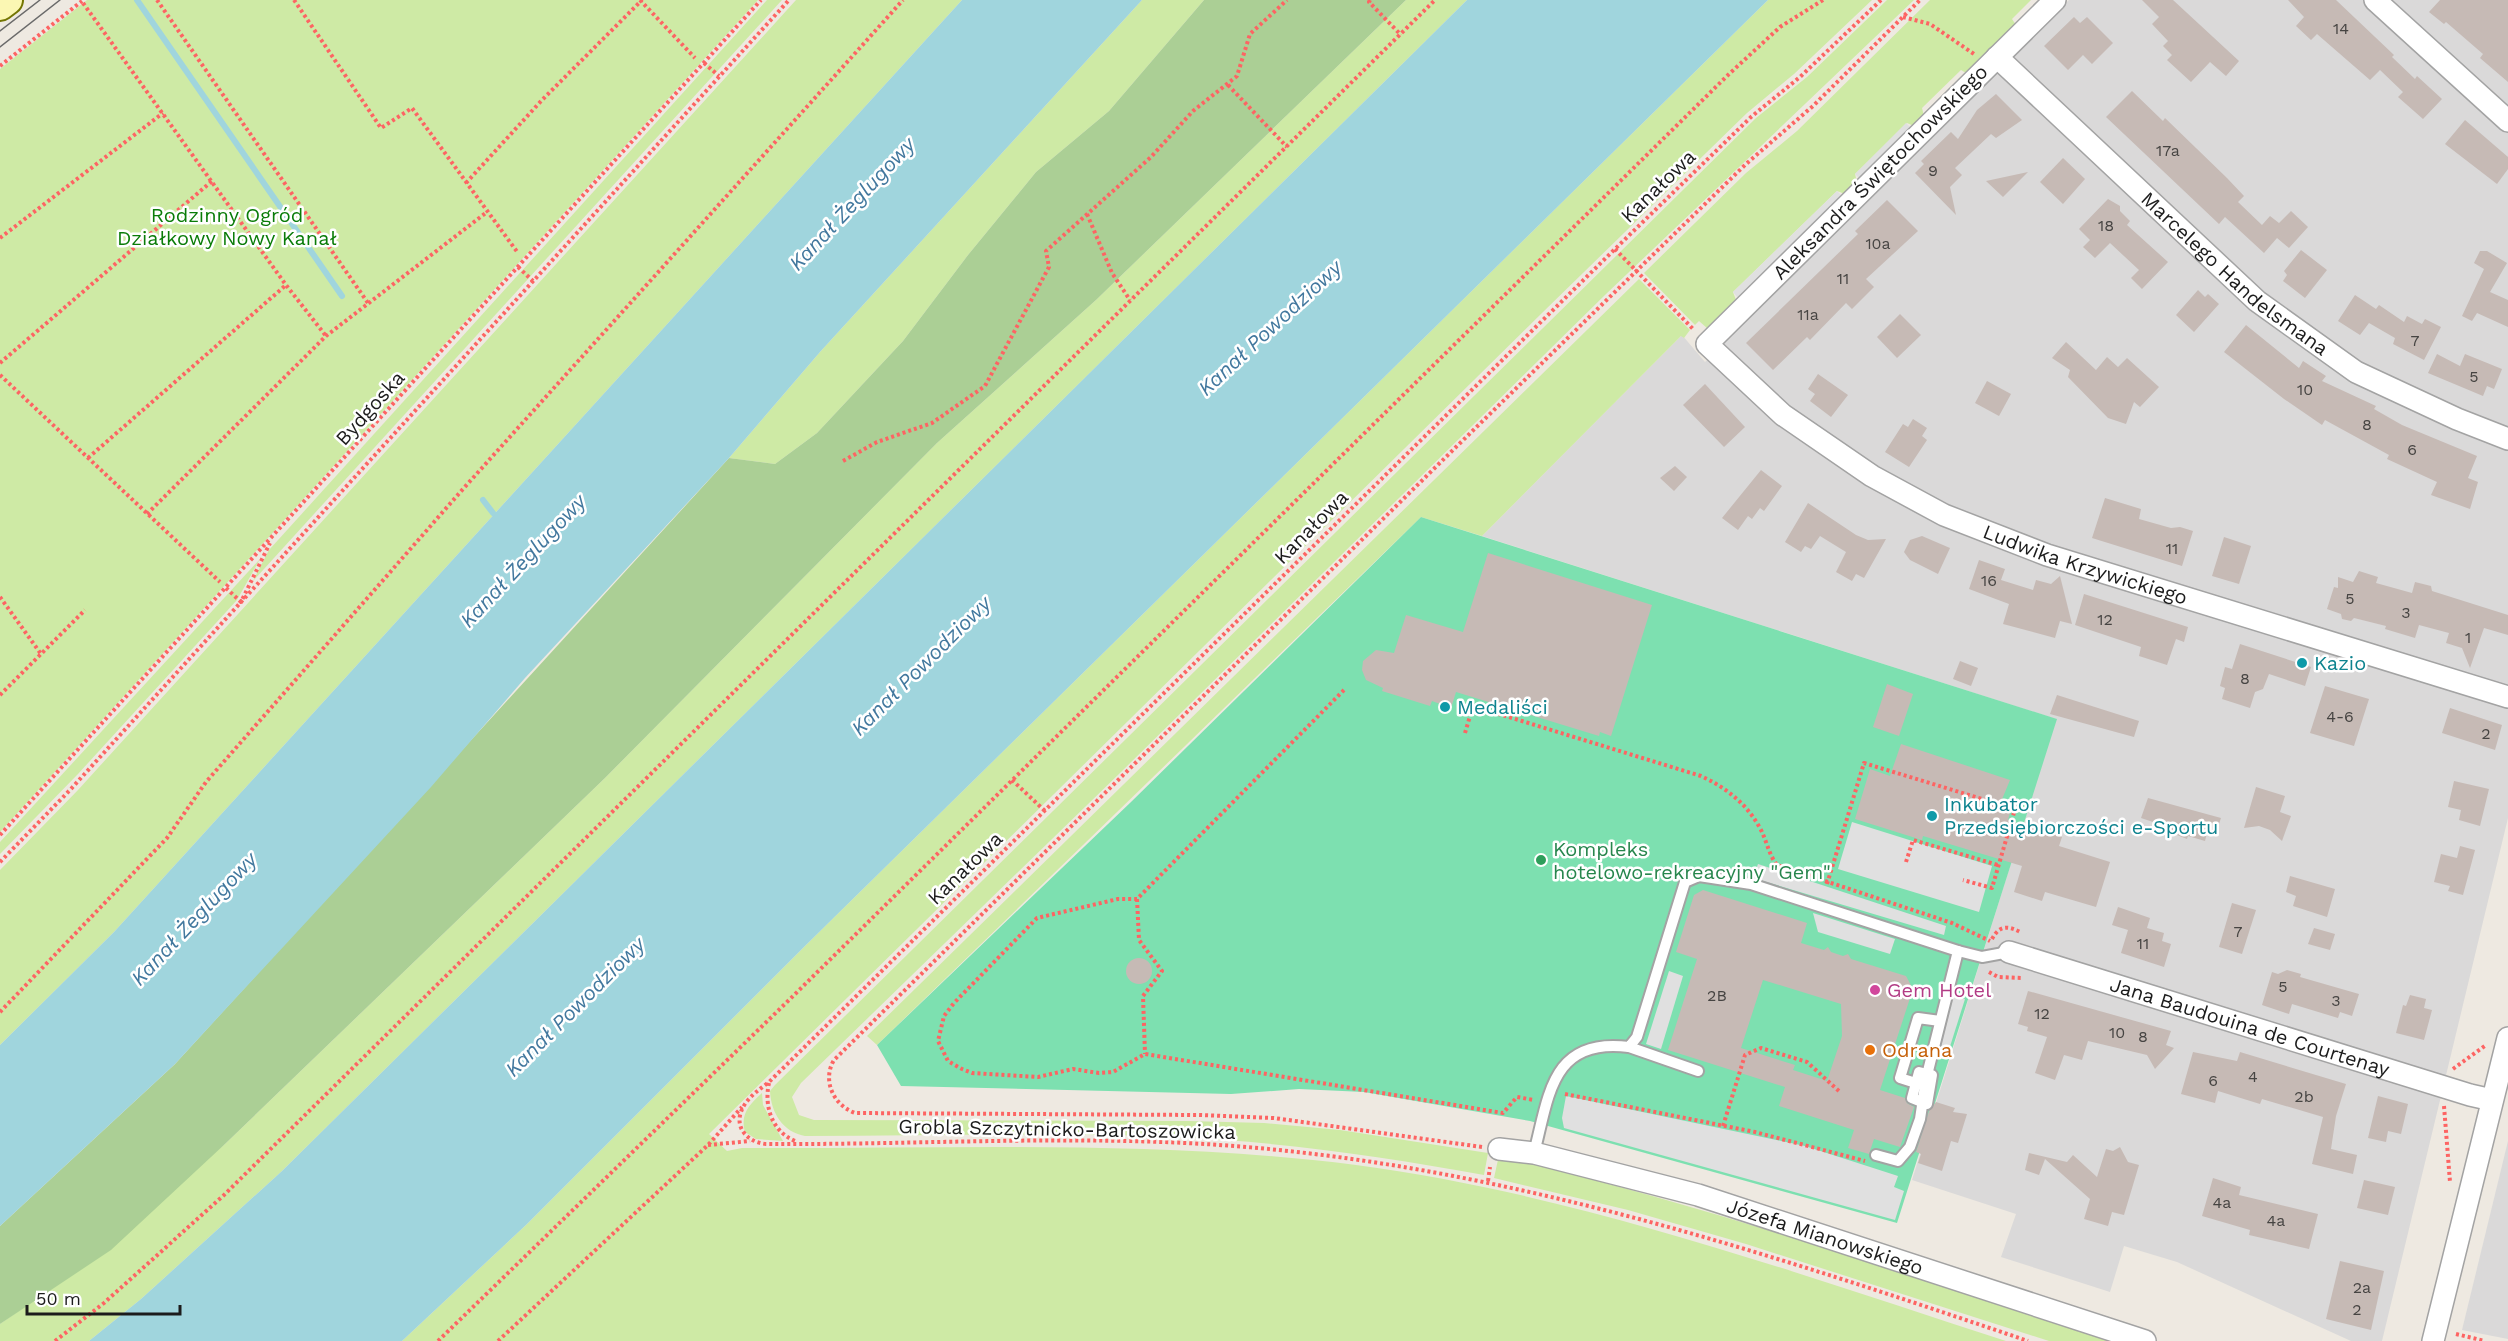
<svg xmlns="http://www.w3.org/2000/svg" width="2508" height="1341" font-family="'Work Sans',sans-serif">
  <style>
    .residential { fill: #dad9d9 }
    .grass { fill: #ceeaa5 }
    .forest { fill: #abcf95 }
    .pitch { fill: #7de0b0 }
    .parking { fill: #e0e0e0 }
    .water { fill: #a0d5dd }
    .lines { fill: none; stroke-linecap: round; stroke-linejoin: round }
    .stream { stroke: #a0d5dd; stroke-width: 6 }
    .building { fill: #c6bab5; fill-rule: evenodd }
    .lane-casing { stroke: #a3a3a3; stroke-width: 14 }
    .street-casing { stroke: #a3a3a3; stroke-width: 24 }
    .secondary-casing { stroke: #737502; stroke-width: 32 }
    .path { stroke: #fd6463; stroke-width: 4; stroke-dasharray: 3 3; stroke-linecap: butt }
    .lane { stroke: #fff; stroke-width: 10 }
    .street { stroke: #fff; stroke-width: 21 }
    .secondary { stroke: #fbf7b3; stroke-width: 28 }
    .tram { stroke: #6a6a6a; stroke-width: 1.5 }
    .culture-dot { fill: #0f9aa8; stroke: #fff; stroke-width: 2 }
    .leisure-dot { fill: #2e9e5b; stroke: #fff; stroke-width: 2 }
    .hotel-dot { fill: #d1479c; stroke: #fff; stroke-width: 2 }
    .food-dot { fill: #e8710a; stroke: #fff; stroke-width: 2 }
    .labels { text-anchor: middle; stroke-width: 5; stroke-linejoin: round; paint-order: stroke }
    .number-label { font-size: 16px; fill: #464442 }
    .street-label { font-size: 20px; fill: #1c1c1c; stroke: #fff }
    .park-label { font-size: 20px; fill: #0a7c08; stroke: #fff }
    .culture-label { font-size: 20px; fill: #0d838f; stroke: #fff; text-anchor: start }
    .leisure-label { font-size: 20px; fill: #27864d; stroke: #fff; text-anchor: start }
    .hotel-label { font-size: 20px; fill: #b23c85; stroke: #fff; text-anchor: start }
    .food-label { font-size: 20px; fill: #c56008; stroke: #fff; text-anchor: start }
    .water-label { font-size: 21px; font-style: italic; fill: #42789e; stroke: #fff }
  </style>
  <rect width="100%" height="100%" fill="#eee9e1"/>
  <g class="residential">
    <polygon points="2069,0 2508,0 2508,818 2382,1341 2351,1341 2177,1262 2124,1246 2110,1292 2001,1257 2016,1214 1912,1180 2056,719 1482,536 1682,335 1705,362"/>
    <polygon points="2508,1141 2508,1339 2462,1330"/>
  </g>
  <g class="grass">
    <polygon points="87,0 758,0 0,832 0,69"/>
    <polygon points="767,0 782,0 253,581 269,550"/>
    <polygon points="796,0 962,0 114,932 0,1045 0,870 78,790"/>
    <polygon points="1142,0 1204,0 1109,111 1036,172 968,255 903,341 817,433 775,464 729,458 820,352"/>
    <polygon points="1406,0 1467,0 282,1171 141,1299 89,1341 0,1341 0,1324 34,1300 225,1144 605,778 937,443 1096,300"/>
    <path d="M 1768,0 L 1872,0 L 1794,74 L 1747,113 L 1542,313 L 709,1134 L 727,1151 L 742,1148 C 947,1149 1153,1139 1356,1165 C 1576,1194 1796,1273 2006,1341 L 402,1341 L 526,1225 L 806,945 Z"/>
    <path d="M 1887,0 L 1914,0 L 1605,295 L 1120,773 L 801,1083 L 792,1097 L 799,1115 L 814,1120 L 1189,1121 L 1264,1123 L 1340,1130 L 1488,1153 L 1484,1175 C 1382,1156 1280,1142 1177,1137 C 1053,1132 929,1136 805,1136 C 783,1132 771,1113 770,1091 L 775,1085 L 1756,118 L 1807,77 Z"/>
    <polygon points="1930,0 2031,0 2012,19 2016,25 1969,72 1966,73 1961,70 1922,108 1924,116 1914,126 1907,123 1855,174 1857,182 1845,194 1837,191 1733,292 1736,300 1708,329 1699,321 1695,325 1644,273 1746,173 1797,131"/>
    <polygon points="1639,279 1690,330 1684,338 1681,336 1482,536 1421,517 877,1045 867,1036"/>
    <polygon points="260,559 237,600 78,774 0,854 0,842"/>
    <path d="M 762,1093 L 763,1105 L 783,1141 L 756,1139 L 745,1132 C 740,1114 749,1105 762,1093 Z"/>
    <path d="M 1499,1155 C 1706,1207 1909,1273 2112,1341 L 2049,1341 L 1746,1244 L 1628,1210 L 1494,1178 Z"/>
  </g>
  <polygon class="forest" points="1204,0 1406,0 1096,300 937,443 605,778 225,1144 111,1250 0,1324 0,1226 175,1064 729,458 775,464 817,433 903,341 968,255 1036,172 1109,111"/>
  <polygon class="pitch" points="1421,517 2057,719 1897,1223 1530,1121 1364,1092 1299,1089 1231,1094 901,1086 877,1045 1131,802"/>
  <g class="parking">
    <polygon points="1906,123 1912,129 1860,179 1855,174"/>
    <polygon points="1837,191 1843,197 1738,298 1733,292"/>
    <polygon points="1852,822 1992,866 1979,912 1838,869"/>
    <polygon points="1758,864 1946,926 1944,935 1753,878"/>
    <polygon points="1813,913 1895,939 1890,954 1818,932"/>
    <polygon points="1669,971 1683,976 1661,1049 1646,1044"/>
    <polygon points="1953,995 1965,999 1947,1056 1938,1052"/>
    <polygon points="1566,1096 1805,1146 1898,1176 1894,1187 1904,1191 1895,1220 1564,1128 1562,1118"/>
  </g>
  <g class="water">
    <polygon points="962,0 1142,0 820,352 729,458 525,678 431,787 234,1000 175,1064 0,1226 0,1045 114,932"/>
    <polygon points="1467,0 1768,0 806,945 526,1225 402,1341 89,1341 141,1299 282,1171"/>
  </g>
  <g class="lines">
    <g class="stream">
      <polyline points="137,0 342,296"/>
      <polyline points="483,500 493,513"/>
    </g>
  </g>
  <g class="building">
    <polygon points="2142,0 2173,0 2239,61 2226,76 2210,62 2191,82 2167,60 2172,55 2163,46 2168,41 2152,24 2159,17"/>
    <polygon points="2288,0 2336,0 2394,55 2392,57 2415,79 2417,76 2442,99 2423,119 2398,97 2403,92 2380,70 2370,80 2317,34 2311,40 2296,26 2304,17"/>
    <polygon points="2440,0 2508,0 2508,82 2480,58 2483,54 2446,22 2444,24 2429,12"/>
    <polygon points="2074,17 2080,23 2087,17 2113,43 2092,64 2083,55 2068,70 2044,46"/>
    <polygon points="2132,91 2163,121 2165,118 2227,178 2244,196 2238,202 2262,225 2270,216 2279,223 2291,211 2308,227 2289,248 2277,238 2264,253 2225,217 2219,224 2106,117"/>
    <polygon points="1996,94 2022,120 1996,138 1991,134 1955,168 1962,175 1950,187 1956,215 1915,173 1924,164 1921,161 1951,132 1958,139 1977,110"/>
    <polygon points="2465,120 2508,157 2508,169 2497,184 2445,144"/>
    <polygon points="2063,158 2085,179 2063,204 2040,182"/>
    <polygon points="2028,172 2003,197 1986,181"/>
    <polygon points="2108,199 2120,206 2120,211 2130,221 2127,225 2168,262 2142,289 2131,278 2139,270 2110,243 2095,258 2083,247 2090,240 2079,229"/>
    <polygon points="1887,200 1918,231 1866,279 1874,287 1852,309 1846,303 1810,340 1807,337 1773,370 1746,343 1858,234 1855,231"/>
    <polygon points="2301,250 2327,270 2305,298 2283,281 2287,275 2284,271"/>
    <polygon points="2480,251 2487,251 2507,263 2490,292 2508,300 2508,327 2477,313 2472,321 2462,316 2484,269 2474,263"/>
    <polygon points="2198,290 2205,297 2208,294 2219,304 2194,332 2176,315"/>
    <polygon points="2355,295 2376,309 2379,305 2404,322 2407,316 2422,324 2425,319 2441,327 2424,360 2393,344 2395,338 2369,323 2360,335 2338,321"/>
    <polygon points="1900,314 1921,335 1897,358 1877,337"/>
    <polygon points="2246,325 2299,368 2303,361 2326,376 2322,381 2376,406 2374,409 2402,425 2477,456 2468,478 2478,482 2470,509 2431,495 2437,482 2387,459 2389,455 2325,420 2322,425 2284,399 2224,352"/>
    <polygon points="2066,342 2096,370 2107,357 2118,367 2127,358 2159,387 2140,407 2134,402 2126,424 2108,418 2068,377 2070,370 2052,358"/>
    <polygon points="2437,354 2460,366 2465,354 2502,369 2494,389 2487,386 2483,396 2428,373"/>
    <polygon points="1818,374 1848,395 1831,417 1810,401 1815,394 1808,389"/>
    <polygon points="1987,381 2011,394 1999,416 1975,403"/>
    <polygon points="1705,384 1745,427 1724,447 1683,405"/>
    <polygon points="1913,419 1927,428 1922,436 1927,440 1909,467 1885,452 1903,424 1908,427"/>
    <polygon points="1675,466 1687,477 1674,491 1660,478"/>
    <polygon points="1761,470 1782,486 1764,511 1760,508 1752,519 1748,516 1738,530 1722,518"/>
    <polygon points="2105,498 2141,509 2139,519 2171,528 2180,527 2193,531 2182,566 2092,538"/>
    <polygon points="1808,503 1856,535 1868,540 1886,539 1864,578 1856,574 1852,581 1836,572 1846,552 1820,536 1811,549 1805,546 1801,552 1785,542"/>
    <polygon points="1922,536 1950,548 1938,574 1910,560 1904,552 1910,540"/>
    <polygon points="2224,537 2251,546 2239,584 2212,576"/>
    <polygon points="1488,553 1652,605 1611,736 1600,732 1599,736 1456,692 1451,708 1432,701 1430,706 1382,691 1383,688 1366,680 1362,670 1363,661 1376,650 1394,653 1406,615 1463,632"/>
    <polygon points="1979,560 2005,569 2001,580 2033,590 2036,580 2051,584 2060,576 2072,624 2060,621 2055,638 2003,624 2009,604 1969,589"/>
    <polygon points="2359,571 2378,577 2376,583 2412,593 2415,582 2431,586 2432,591 2508,615 2508,635 2484,628 2470,668 2462,648 2446,643 2449,633 2419,625 2415,638 2385,629 2386,626 2354,618 2351,621 2342,619 2341,614 2327,609 2334,587 2338,588 2338,577 2353,582"/>
    <polygon points="2084,594 2188,627 2184,642 2176,639 2167,665 2139,656 2141,647 2075,625"/>
    <polygon points="2240,644 2311,667 2305,686 2269,674 2263,689 2255,692 2250,708 2222,699 2225,688 2220,686 2225,667 2232,669"/>
    <polygon points="1960,661 1978,668 1971,686 1953,679"/>
    <polygon points="1887,684 1913,694 1899,736 1873,727"/>
    <polygon points="2325,686 2369,699 2354,746 2310,733"/>
    <polygon points="2057,695 2139,721 2134,737 2050,714"/>
    <polygon points="2450,708 2502,725 2495,750 2442,733"/>
    <polygon points="1901,744 2010,780 1998,809 2010,813 2008,820 2062,837 2059,846 2110,862 2096,907 2045,892 2042,901 2014,892 2022,866 1923,836 1922,840 1855,819 1870,769 1890,776"/>
    <polygon points="2454,781 2489,789 2480,826 2459,820 2461,810 2448,807"/>
    <polygon points="2256,787 2285,796 2280,812 2291,816 2282,841 2270,830 2259,826 2244,828"/>
    <polygon points="2148,798 2221,818 2215,836 2207,833 2205,841 2188,836 2187,839 2152,825 2153,822 2141,818"/>
    <polygon points="2460,846 2475,850 2463,895 2448,891 2450,886 2434,882 2441,854 2457,858"/>
    <polygon points="2290,876 2335,889 2327,917 2293,906 2296,896 2286,892"/>
    <path d="M 1703,890 L 1807,923 L 1801,943 L 1824,950 L 1828,947 L 1831,952 L 1843,956 L 1848,954 L 1851,959 L 1906,976 L 1913,989 L 1880,1090 L 1905,1098 L 1907,1103 L 1914,1107 L 1900,1147 L 1874,1139 L 1869,1154 L 1848,1148 L 1854,1130 L 1779,1106 L 1785,1087 L 1668,1050 L 1697,959 L 1676,952 L 1694,895 ZM 1763,980 L 1841,1004 L 1842,1036 L 1827,1081 L 1793,1070 L 1795,1065 L 1741,1048 Z"/>
    <polygon points="2232,903 2256,910 2242,954 2219,947"/>
    <polygon points="2118,907 2150,918 2147,928 2164,933 2162,941 2171,944 2164,967 2121,953 2128,930 2112,925"/>
    <polygon points="2314,928 2335,934 2330,950 2308,944"/>
    <circle cx="1139" cy="971" r="13"/>
    <polygon points="2287,970 2301,974 2300,977 2359,994 2352,1016 2340,1012 2338,1018 2292,1004 2289,1014 2262,1005 2272,972 2278,974"/>
    <polygon points="2028,991 2171,1031 2166,1045 2174,1048 2155,1069 2147,1055 2088,1041 2082,1060 2064,1055 2055,1080 2035,1073 2047,1037 2027,1031 2028,1027 2018,1024"/>
    <polygon points="2410,995 2426,999 2424,1008 2432,1010 2424,1040 2396,1033 2403,1005 2406,1006"/>
    <polygon points="2193,1052 2237,1061 2240,1052 2346,1084 2336,1116 2331,1149 2357,1155 2353,1174 2312,1164 2323,1117 2262,1099 2260,1104 2218,1091 2215,1103 2181,1094"/>
    <polygon points="2378,1096 2408,1104 2401,1134 2388,1131 2386,1142 2368,1138"/>
    <polygon points="1936,1102 1955,1108 1953,1112 1967,1114 1958,1143 1951,1141 1942,1171 1918,1163 1921,1154 1916,1152 1929,1111"/>
    <polygon points="2120,1147 2128,1162 2139,1165 2124,1215 2112,1212 2108,1226 2084,1219 2090,1199 2045,1159 2039,1175 2025,1170 2029,1153 2067,1162 2073,1155 2097,1177 2106,1149 2113,1151"/>
    <polygon points="2213,1178 2241,1187 2239,1195 2318,1214 2309,1249 2249,1235 2250,1230 2202,1216"/>
    <polygon points="2364,1180 2395,1187 2388,1215 2357,1208"/>
    <polygon points="2340,1261 2384,1271 2371,1330 2326,1319"/>
  </g>
  <g class="lines">
    <g class="lane-casing">
      <g id="lane">
        <polyline points="1958,951 1982,957 2009,952"/>
        <polyline points="1629,1047 1698,1071"/>
        <polygon points="1919,1072 1932,1075 1927,1104 1912,1098"/>
        <polyline points="1925,1086 1900,1078 1918,1018 1940,1021"/>
        <path d="M 1534,1153 C 1549,1096 1551,1037 1629,1047 L 1637,1037 L 1685,882 L 1699,876 L 1751,884 L 1958,951 L 1926,1079 L 1920,1119 L 1910,1147 L 1898,1161 L 1876,1155"/>
      </g>
    </g>
    <g class="street-casing">
      <g id="street">
        <path id="s1" d="M 2055,0 L 1707,344 L 1783,415 L 1872,476 L 1944,515 L 2047,555 L 2508,697"/>
        <polyline points="2375,0 2508,121"/>
        <path id="s2" d="M 1997,57 L 2257,301 L 2356,372 L 2457,419 L 2508,439"/>
        <path id="s3" d="M 2009,952 L 2470,1095 L 2492,1100"/>
        <path id="s4" d="M 1499,1149 L 1534,1153 L 1698,1195 L 2145,1341"/>
        <polyline points="2433,1341 2508,1038"/>
      </g>
    </g>
    <g class="secondary-casing">
      <polyline id="secondary" points="0,6 8,0"/>
    </g>
    <g class="path">
      <polyline points="157,0 368,303"/>
      <polyline points="294,0 381,128 412,108 518,253"/>
      <polyline points="640,0 695,58"/>
      <polyline points="1370,0 1369,2 1401,35"/>
      <path d="M 1881,0 L 1800,77 L 1751,117 L 1615,249 L 769,1082 C 760,1089 751,1095 745,1104 C 731,1125 746,1142 766,1144 C 930,1145 1094,1133 1258,1148 C 1523,1172 1778,1256 2028,1341"/>
      <polyline points="83,3 286,285 326,336"/>
      <polyline points="1903,17 1930,24 1974,54"/>
      <polyline points="704,63 719,76"/>
      <polyline points="0,66 82,1"/>
      <polyline points="1228,85 1287,147"/>
      <polyline points="466,183 542,100 642,0"/>
      <polyline points="1087,214 1112,273 1130,300"/>
      <polyline points="0,238 163,113"/>
      <polyline points="1615,249 1694,330"/>
      <polyline points="518,267 533,281"/>
      <polyline points="0,363 212,181"/>
      <polyline points="0,375 220,582"/>
      <polyline points="88,458 286,285"/>
      <polyline points="843,461 877,442 932,423 985,386 1049,267 1046,251 1151,157 1193,111 1237,76 1250,34 1287,0"/>
      <polyline points="147,514 326,336 487,212"/>
      <polyline points="226,588 241,602 270,543"/>
      <polyline points="0,597 41,654"/>
      <polyline points="1344,690 1137,899 1118,899 1037,918 954,1003 944,1016 938,1041 948,1061 962,1069 972,1073 1038,1077 1073,1069 1099,1073 1113,1072 1145,1054 1503,1113 1517,1097 1534,1100"/>
      <polyline points="0,695 85,610"/>
      <path d="M 1465,733 L 1473,706 L 1701,776 C 1727,788 1748,805 1761,830 C 1767,842 1769,855 1777,865 L 1952,923 L 1990,941"/>
      <polyline points="1012,780 1045,811"/>
      <polyline points="0,835 761,0"/>
      <polyline points="0,862 70,790 789,0"/>
      <polyline points="1906,862 1913,840 1998,865"/>
      <polyline points="1827,884 1864,763 2015,809 1992,888 1963,880"/>
      <polyline points="1137,899 1139,940 1162,971 1143,996 1145,1054"/>
      <path d="M 1992,939 C 2000,924 2009,926 2022,933"/>
      <polyline points="1989,972 1998,977 2022,978"/>
      <polyline points="0,1012 167,838 206,782 463,489 903,0"/>
      <polyline points="2453,1069 2486,1045"/>
      <path d="M 769,1083 C 764,1105 771,1131 795,1141"/>
      <polyline points="1565,1094 1755,1132 1865,1161"/>
      <polyline points="2444,1106 2450,1182"/>
      <polyline points="1723,1126 1745,1055 1761,1048 1807,1062 1840,1092"/>
      <polyline points="708,1145 750,1141"/>
      <path d="M 1482,1147 L 1274,1118 L 1199,1115 L 855,1113 C 833,1105 822,1080 834,1060 L 1454,449 L 1746,164 L 1813,106 L 1920,0"/>
      <polyline points="1488,1181 1490,1167"/>
      <polyline points="2456,1334 2485,1341"/>
      <polyline points="55,1341 104,1303 224,1195 1435,0"/>
      <polyline points="438,1341 788,1001 1728,75 1780,27 1823,0"/>
      <polyline points="498,1341 708,1145 742,1107"/>
    </g>
    <use href="#lane" class="lane"/>
    <use href="#street" class="street"/>
    <use href="#secondary" class="secondary"/>
    <g class="tram">
      <polyline points="0,31 40,0"/>
      <polyline points="0,47 60,0"/>
    </g>
  </g>
  <g class="culture-dot">
    <circle cx="2302" cy="663" r="6"/>
    <circle cx="1445" cy="707" r="6"/>
    <circle cx="1932" cy="816" r="6"/>
  </g>
  <circle class="leisure-dot" cx="1541" cy="860" r="6"/>
  <circle class="hotel-dot" cx="1875" cy="990" r="6"/>
  <circle class="food-dot" cx="1870" cy="1050" r="6"/>
  <g class="labels">
    <g class="number-label">
      <text x="2341" y="34">14</text>
      <text x="2168" y="156">17a</text>
      <text x="1933" y="176">9</text>
      <text x="2106" y="231">18</text>
      <text x="1878" y="249">10a</text>
      <text x="1843" y="284">11</text>
      <text x="1808" y="320">11a</text>
      <text x="2415" y="346">7</text>
      <text x="2474" y="382">5</text>
      <text x="2305" y="395">10</text>
      <text x="2367" y="430">8</text>
      <text x="2412" y="455">6</text>
      <text x="2172" y="554">11</text>
      <text x="1989" y="586">16</text>
      <text x="2350" y="604">5</text>
      <text x="2406" y="618">3</text>
      <text x="2105" y="625">12</text>
      <text x="2468" y="643">1</text>
      <text x="2245" y="684">8</text>
      <text x="2340" y="722">4-6</text>
      <text x="2486" y="739">2</text>
      <text x="2238" y="937">7</text>
      <text x="2143" y="949">11</text>
      <text x="2283" y="992">5</text>
      <text x="1717" y="1001">2B</text>
      <text x="2336" y="1006">3</text>
      <text x="2042" y="1019">12</text>
      <text x="2117" y="1038">10</text>
      <text x="2143" y="1042">8</text>
      <text x="2253" y="1082">4</text>
      <text x="2213" y="1086">6</text>
      <text x="2304" y="1102">2b</text>
      <text x="2222" y="1208">4a</text>
      <text x="2276" y="1226">4a</text>
      <text x="2362" y="1293">2a</text>
      <text x="2357" y="1315">2</text>
    </g>
    <g class="street-label">
      <text transform="translate(1880 172) rotate(-45)" y="7">Aleksandra Świętochowskiego</text>
      <text transform="translate(1658 186) rotate(-44)" y="7">Kanałowa</text>
      <text dy="7" stroke="none"><textPath href="#s2" startOffset="322">Marcelego Handelsmana</textPath></text>
      <text transform="translate(370 408) rotate(-48)" y="7">Bydgoska</text>
      <text transform="translate(1311 527) rotate(-45)" y="7">Kanałowa</text>
      <text dy="7" stroke="none"><textPath href="#s1" startOffset="933">Ludwika Krzywickiego</textPath></text>
      <text transform="translate(965 868) rotate(-44)" y="7">Kanałowa</text>
      <text dy="7" stroke="none"><textPath href="#s3" startOffset="252">Jana Baudouina de Courtenay</textPath></text>
      <text transform="translate(1067 1129) rotate(1)" y="7">Grobla Szczytnicko-Bartoszowicka</text>
      <text dy="7" stroke="none"><textPath href="#s4" startOffset="338">Józefa Mianowskiego</textPath></text>
    </g>
    <g class="park-label">
      <text x="227" y="222">Rodzinny Ogród<tspan x="227" dy="23">Działkowy Nowy Kanał</tspan></text>
    </g>
    <g class="culture-label">
      <text x="2314" y="670">Kazio</text>
      <text x="1457" y="714">Medaliści</text>
      <text x="1944" y="811">Inkubator<tspan x="1944" dy="23">Przedsiębiorczości e-Sportu</tspan></text>
    </g>
    <g class="leisure-label">
      <text x="1553" y="856">Kompleks<tspan x="1553" dy="23">hotelowo-rekreacyjny "Gem"</tspan></text>
    </g>
    <g class="hotel-label">
      <text x="1887" y="997">Gem Hotel</text>
    </g>
    <g class="food-label">
      <text x="1882" y="1057">Odrana</text>
    </g>
    <g class="water-label">
      <text transform="translate(852 204) rotate(-47)" y="7">Kanał Żeglugowy</text>
      <text transform="translate(1270 328) rotate(-43)" y="7">Kanał Powodziowy</text>
      <text transform="translate(523 561) rotate(-47)" y="7">Kanał Żeglugowy</text>
      <text transform="translate(921 666) rotate(-45)" y="7">Kanał Powodziowy</text>
      <text transform="translate(194 919) rotate(-47)" y="7">Kanał Żeglugowy</text>
      <text transform="translate(575 1007) rotate(-45)" y="7">Kanał Powodziowy</text>
    </g>
  </g>
  <path d="M27 1305v9h153v-9" fill="none" stroke="#1c1c1c" stroke-width="3"/>
  <text x="36" y="1305" font-size="18" fill="#1c1c1c" stroke="#ffffff" stroke-width="4.5" paint-order="stroke">50 m</text>
</svg>
